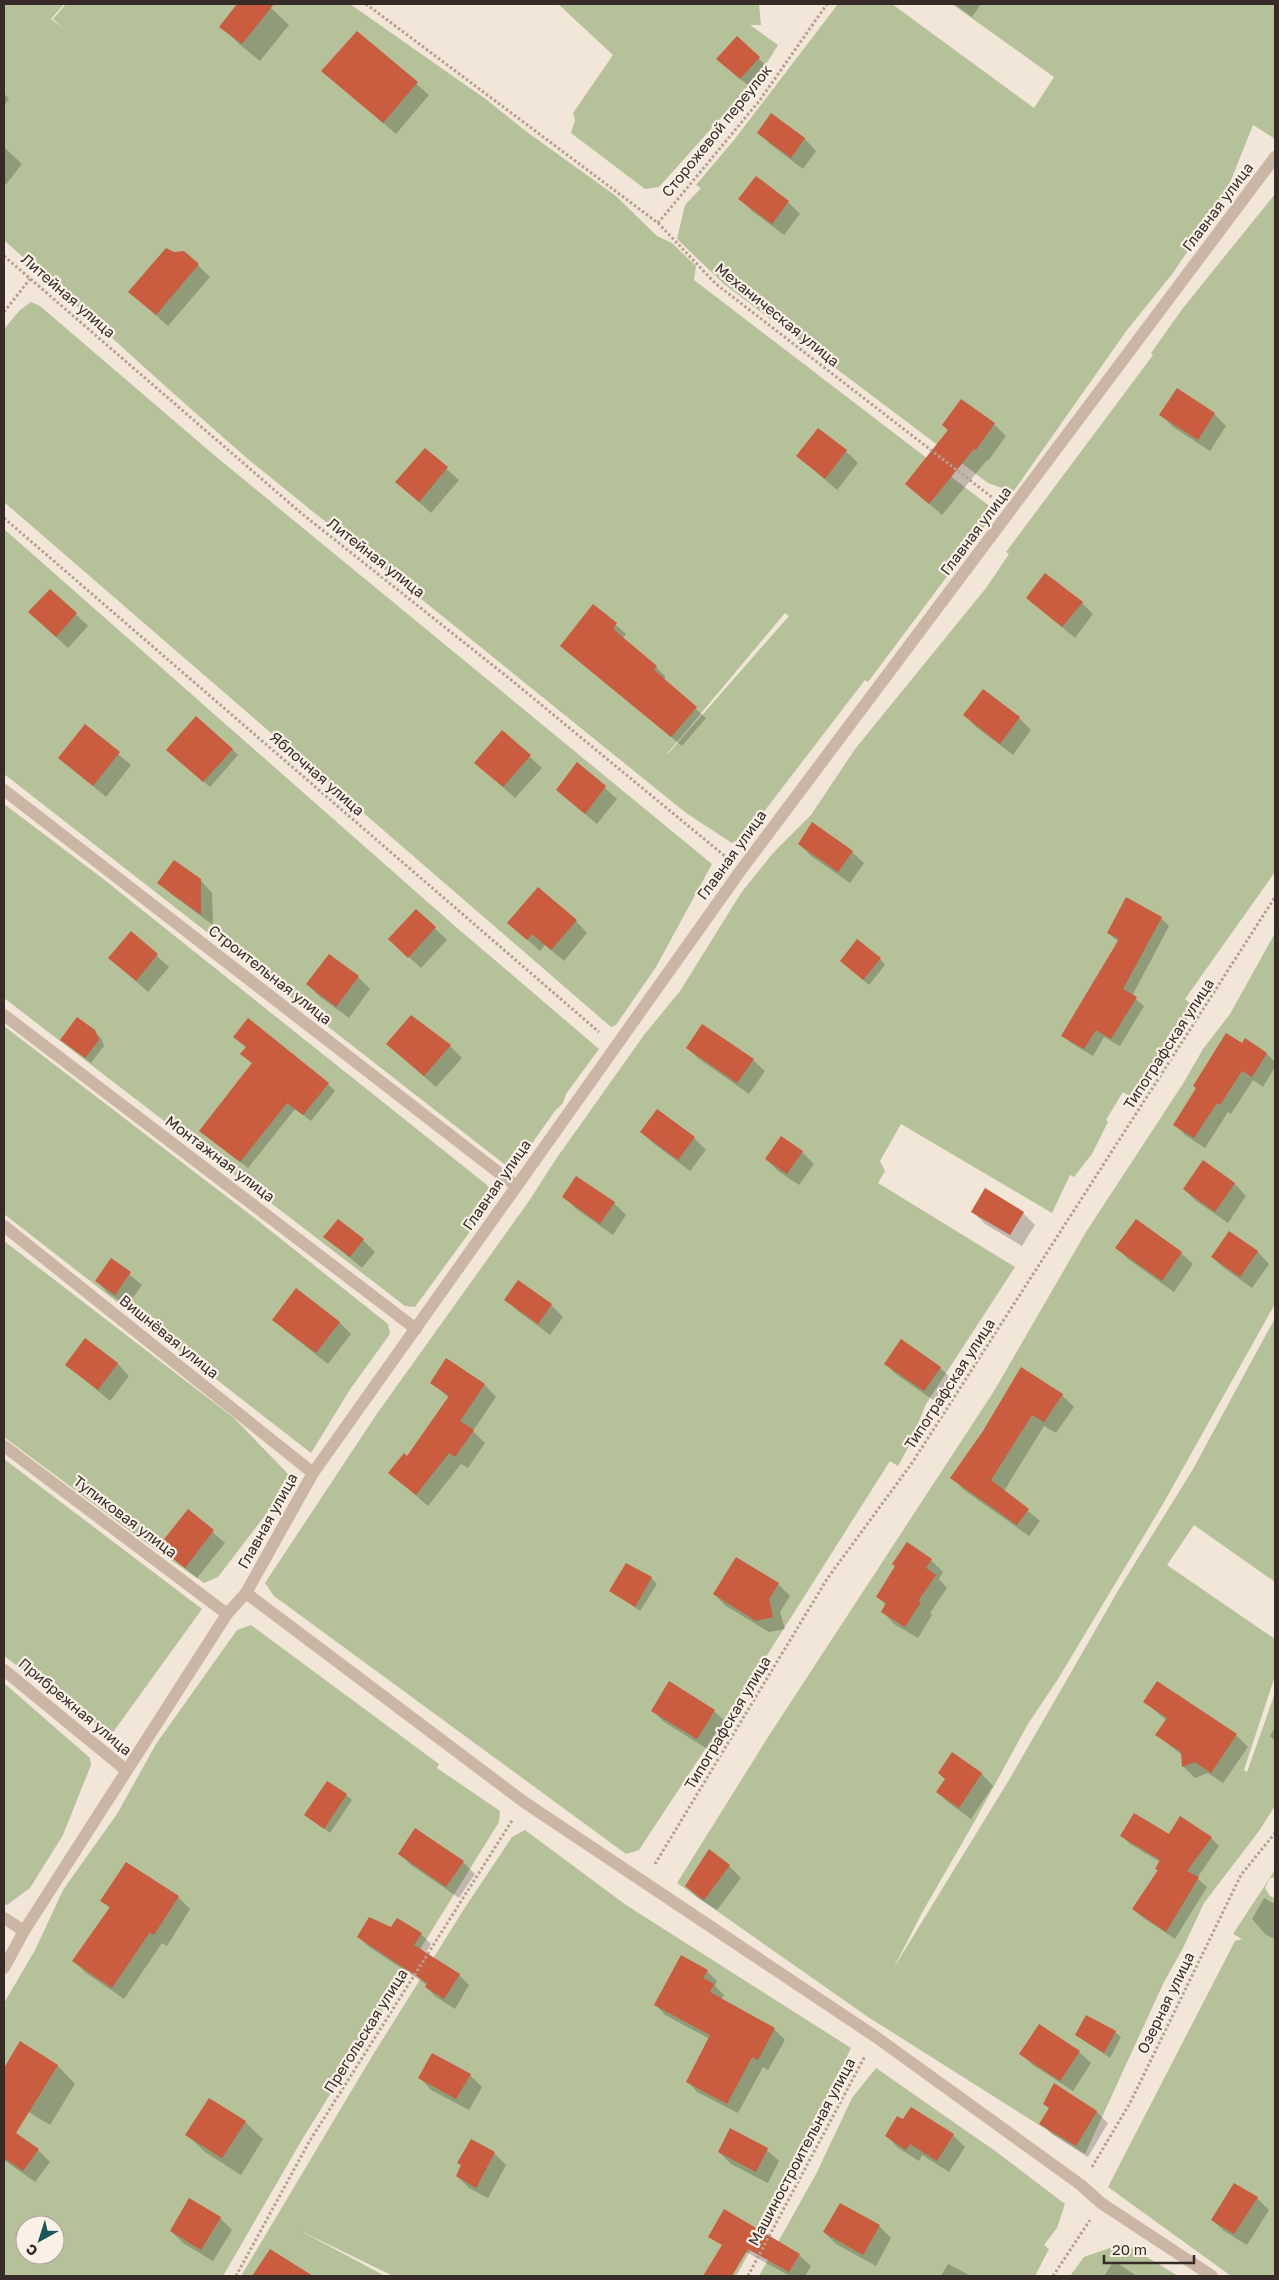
<svg xmlns="http://www.w3.org/2000/svg" width="1279" height="2280" font-family="'Golos Text',sans-serif">
  <style>
    .green { fill: #b5c299; fill-rule: evenodd }
    .shadow { fill: #0003 }
    .building { fill: #ca5c3f }
    .lines { fill: none; stroke-linecap: round; stroke-linejoin: round }
    .path { stroke: #b69f8f; stroke-width: 3; stroke-dasharray: 2.5 2.5; stroke-linecap: butt }
    .minor { stroke: #cbb5a5; stroke-width: 12 }
    .labels { text-anchor: middle; stroke-width: 4.5; stroke-linejoin: round; paint-order: stroke }
    .street-label { font-size: 15px; fill: #362b26; stroke: #faf0e6 }
  </style>
  <rect width="100%" height="100%" fill="#f2e6d9"/>
  <g class="green">
    <path d="M 4,4 L 64,4 L 51,19 L 63,28 L 53,19 L 66,4 L 350,4 L 487,100 L 527,132 L 616,196 L 657,236 L 672,243 L 696,266 L 694,280 L 996,511 L 868,682 L 865,680 L 746,835 L 732,843 L 686,813 L 249,460 C 166,388 86,314 4,240 ZM 785,613 L 789,616 L 667,755 L 667,754 Z"/>
    <polygon points="558,4 759,4 761,25 750,25 778,45 760,74 659,187 645,189 571,133 575,120 573,113 613,55"/>
    <polygon points="838,4 892,4 1034,108 1054,77 952,4 1275,4 1275,139 1253,125 1225,195 1173,273 1127,330 1013,492 988,483 724,284 677,239 685,205 701,188 696,185 734,140"/>
    <polygon points="1275,194 1275,872 1185,999 1195,1007 1135,1100 1123,1092 1106,1120 1108,1122 1092,1154 1074,1177 1070,1175 1052,1213 901,1124 880,1161 885,1171 878,1183 1015,1267 926,1404 909,1446 898,1466 890,1461 771,1649 639,1850 626,1854 274,1596 265,1583 376,1415 529,1201 556,1159 644,1035 680,991 741,893 773,853 811,815 855,749 986,588 1009,554 1006,552 1153,355 1151,353 1183,308"/>
    <polygon points="31,302 40,306 214,455 712,864 656,967 616,1025 611,1027 4,502 4,329 20,310"/>
    <polygon points="4,529 456,927 599,1049 566,1094 563,1103 555,1111 516,1166 508,1167 4,774"/>
    <polygon points="4,804 102,878 487,1185 496,1196 415,1307 405,1306 4,998"/>
    <polygon points="1275,933 1275,1304 1163,1504 1058,1679 1028,1724 976,1819 923,1911 893,1969 1009,1780 1119,1589 1193,1469 1275,1318 1275,1582 1194,1525 1167,1565 1275,1639 1275,1676 1244,1770 1247,1772 1275,1693 1275,1806 1259,1831 1204,1903 1183,1948 1164,1982 1085,2154 868,2017 677,1883 770,1734 994,1391 1086,1232 1184,1082 1203,1049 1230,1014"/>
    <polygon points="4,1026 252,1216 388,1324 390,1334 351,1388 311,1453 4,1214"/>
    <polygon points="4,1241 234,1418 293,1479 218,1577 204,1583 142,1540 4,1437"/>
    <polygon points="4,1459 202,1609 111,1735 4,1656"/>
    <path d="M 251,1625 L 439,1764 L 437,1768 L 500,1811 L 499,1822 L 303,2138 L 223,2276 L 4,2276 L 4,2008 L 6,2005 L 4,2003 L 35,1950 L 63,1890 L 117,1814 L 156,1744 L 237,1630 ZM 25,2225 L 55,2225 L 55,2255 L 25,2255 Z"/>
    <polygon points="4,1683 90,1758 91,1765 63,1835 30,1888 7,1905 4,1904"/>
    <polygon points="525,1830 626,1905 851,2048 796,2162 799,2163 736,2276 393,2276 299,2230 385,2276 241,2276 371,2058 464,1909 512,1837"/>
    <polygon points="1275,1870 1275,1877 1270,1878 1265,1888 1270,1896 1275,1898 1275,2276 1231,2276 1108,2187 1235,1941 1242,1939 1233,1934"/>
    <polygon points="876,2068 998,2153 1065,2204 1057,2228 1044,2245 1049,2249 1035,2276 759,2276 816,2174 852,2098"/>
    <polygon points="1124,2243 1178,2276 1070,2276 1084,2257"/>
  </g>
  <g class="shadow">
    <polygon points="239,4 267,4 289,25 260,61 239,44 221,26"/>
    <polygon points="954,4 981,4 972,17"/>
    <polygon points="357,32 429,95 396,134 323,71"/>
    <polygon points="737,38 771,70 753,90 718,59"/>
    <polygon points="4,93 9,99 4,106"/>
    <polygon points="772,115 805,139 816,151 803,169 770,144 759,133"/>
    <polygon points="4,147 22,164 4,187"/>
    <polygon points="740,199 788,202 800,214 784,235 752,211"/>
    <polygon points="184,252 210,277 168,326 130,292 174,253"/>
    <polygon points="1214,414 1226,426 1210,451 1173,427 1161,415"/>
    <polygon points="994,424 1006,436 988,461 987,460 942,515 907,484 949,431"/>
    <polygon points="425,450 459,480 431,513 397,482"/>
    <polygon points="846,451 858,463 837,490 798,456"/>
    <polygon points="50,590 88,626 68,648 42,624"/>
    <polygon points="1027,598 1082,603 1093,614 1075,638"/>
    <polygon points="593,605 626,634 622,639 656,667 666,677 663,680 706,718 682,746 561,646"/>
    <polygon points="965,715 1019,718 1031,730 1013,755 976,727"/>
    <polygon points="85,726 131,765 106,797 60,758"/>
    <polygon points="502,732 542,768 515,798 476,763"/>
    <polygon points="232,749 238,755 210,787 173,755"/>
    <polygon points="578,764 617,799 597,824 557,790"/>
    <polygon points="799,844 852,852 864,863 850,883 811,856"/>
    <polygon points="200,880 212,893 213,925 171,894 159,883"/>
    <polygon points="416,911 447,940 421,968 402,951"/>
    <polygon points="1161,918 1169,926 1132,996 1144,1006 1120,1046 1104,1037 1093,1056 1071,1043 1063,1036 1119,942 1108,933"/>
    <polygon points="576,921 587,933 564,961 545,945 540,951 521,934"/>
    <polygon points="131,933 169,967 148,992 110,958"/>
    <polygon points="329,955 358,977 370,989 349,1018 319,996 307,984"/>
    <polygon points="880,959 885,965 869,985 847,966"/>
    <polygon points="94,1031 101,1038 104,1046 91,1063 61,1040"/>
    <polygon points="235,1037 328,1084 335,1091 311,1121 295,1109 248,1168 208,1137 253,1064 242,1054 247,1048"/>
    <polygon points="1245,1040 1267,1054 1275,1062 1275,1067 1263,1087 1253,1080 1231,1114 1228,1112 1205,1148 1185,1135 1174,1124"/>
    <polygon points="387,1044 450,1046 462,1058 436,1087"/>
    <polygon points="687,1048 753,1060 765,1071 749,1094 699,1059"/>
    <polygon points="657,1110 694,1138 706,1150 690,1171 653,1143 641,1132"/>
    <polygon points="802,1152 814,1164 799,1185 778,1171 766,1159"/>
    <polygon points="1203,1162 1235,1184 1246,1196 1228,1223 1196,1201 1184,1189"/>
    <polygon points="577,1177 614,1203 626,1215 613,1235 575,1208 564,1196"/>
    <polygon points="973,1212 1023,1213 1035,1225 1022,1246 985,1224"/>
    <polygon points="1229,1232 1258,1252 1269,1264 1252,1288 1224,1268 1212,1257"/>
    <polygon points="325,1237 363,1240 375,1252 362,1268"/>
    <polygon points="1117,1247 1181,1253 1193,1264 1174,1292 1128,1259"/>
    <polygon points="112,1260 142,1285 127,1306 108,1293 97,1281"/>
    <polygon points="506,1300 551,1305 563,1317 550,1335 518,1311"/>
    <polygon points="274,1319 339,1322 351,1334 328,1364 286,1331"/>
    <polygon points="85,1340 118,1364 129,1376 110,1401 67,1365"/>
    <polygon points="446,1359 485,1385 496,1397 473,1431 485,1443 468,1468 461,1464 428,1506 390,1473 408,1458 449,1398 431,1382"/>
    <polygon points="885,1364 940,1368 952,1379 936,1402 897,1375"/>
    <polygon points="1062,1395 1074,1407 1056,1433 1044,1426 1004,1491 1040,1521 1029,1536 964,1490 952,1478 984,1432"/>
    <polygon points="188,1511 225,1543 197,1578 159,1547"/>
    <polygon points="907,1544 931,1560 943,1572 939,1579 947,1588 930,1613 932,1615 918,1638 894,1624 883,1612 886,1605 877,1596 896,1567"/>
    <polygon points="651,1578 657,1584 640,1611 610,1590"/>
    <polygon points="778,1584 790,1596 780,1612 785,1629 769,1632 726,1606 714,1594"/>
    <polygon points="1145,1702 1236,1735 1248,1747 1223,1783 1208,1773 1195,1778 1183,1766 1183,1756 1157,1735 1167,1721"/>
    <polygon points="652,1710 714,1711 726,1722 709,1750 664,1722"/>
    <polygon points="1275,1727 1275,1741 1270,1736"/>
    <polygon points="952,1754 982,1774 993,1786 971,1819 949,1803 937,1792 946,1780"/>
    <polygon points="346,1795 352,1800 330,1833 306,1815"/>
    <polygon points="1121,1835 1211,1838 1219,1846 1197,1878 1207,1887 1175,1939 1142,1917 1133,1909 1159,1871 1160,1862 1130,1844"/>
    <polygon points="399,1853 463,1862 475,1874 459,1898 411,1865"/>
    <polygon points="729,1866 741,1878 717,1910 698,1898 686,1886"/>
    <polygon points="178,1897 190,1909 167,1946 162,1943 124,1999 86,1973 74,1961 110,1908 102,1900"/>
    <polygon points="1264,1898 1275,1904 1275,1939 1266,1935 1252,1919"/>
    <polygon points="391,1929 421,1934 431,1944 425,1954 459,1975 469,1985 455,2009 436,1997 426,1987 427,1985 369,1947 358,1936"/>
    <polygon points="707,1971 717,1981 715,1986 724,1995 721,2000 774,2029 785,2040 768,2070 763,2067 738,2113 697,2092 687,2081 710,2039 665,2015 655,2004"/>
    <polygon points="1115,2032 1121,2037 1110,2058 1076,2035"/>
    <polygon points="21,2043 58,2066 75,2084 50,2125 12,2102 4,2094 4,2070"/>
    <polygon points="1079,2052 1091,2063 1073,2091 1033,2065 1021,2054"/>
    <polygon points="470,2075 482,2087 469,2110 431,2090 420,2078"/>
    <polygon points="1044,2103 1097,2112 1108,2123 1088,2157 1053,2135 1041,2123 1050,2109"/>
    <polygon points="245,2122 263,2139 241,2175 205,2152 187,2135"/>
    <polygon points="4,2126 38,2150 50,2162 35,2182 4,2160"/>
    <polygon points="731,2130 767,2150 779,2161 768,2183 731,2164 719,2152"/>
    <polygon points="953,2135 965,2147 949,2172 922,2155 919,2161 898,2148 887,2136"/>
    <polygon points="494,2153 506,2165 488,2198 469,2188 457,2176 462,2167 459,2163"/>
    <polygon points="1257,2198 1269,2210 1247,2245 1224,2231 1212,2220"/>
    <polygon points="220,2218 232,2230 213,2261 183,2243 171,2231"/>
    <polygon points="879,2226 891,2238 876,2266 836,2244 824,2232"/>
    <polygon points="726,2241 799,2255 811,2266 805,2276 790,2276"/>
    <polygon points="1114,2261 1137,2276 1104,2276"/>
    <polygon points="948,2264 971,2276 941,2276"/>
  </g>
  <g class="building">
    <polygon points="237,4 274,4 242,44 219,27"/>
    <polygon points="357,31 418,82 383,123 321,71"/>
    <polygon points="737,36 760,57 740,79 716,59"/>
    <polygon points="771,113 805,138 791,158 757,133"/>
    <polygon points="756,176 789,201 772,224 738,199"/>
    <polygon points="166,248 174,252 184,251 199,264 156,315 128,292"/>
    <polygon points="1177,388 1215,413 1198,440 1159,415"/>
    <polygon points="961,399 995,423 976,450 974,449 929,504 905,484 948,430 942,425"/>
    <polygon points="818,428 847,450 825,479 796,456"/>
    <polygon points="425,448 448,467 419,502 395,482"/>
    <polygon points="1045,573 1083,602 1062,627 1026,598"/>
    <polygon points="50,589 77,613 56,637 28,612"/>
    <polygon points="593,604 617,623 613,629 657,666 654,670 697,707 671,737 560,646"/>
    <polygon points="983,689 1020,717 1000,744 963,715"/>
    <polygon points="196,716 233,749 203,782 166,750"/>
    <polygon points="85,724 120,752 93,786 58,758"/>
    <polygon points="502,730 531,755 503,787 474,763"/>
    <polygon points="577,762 606,786 585,814 556,790"/>
    <polygon points="812,822 853,851 838,872 798,844"/>
    <polygon points="174,860 201,879 201,915 157,883"/>
    <polygon points="538,887 577,920 551,950 532,934 527,940 507,923"/>
    <polygon points="1126,897 1162,917 1123,989 1137,997 1111,1039 1096,1030 1084,1049 1061,1036 1119,939 1107,933"/>
    <polygon points="416,909 436,927 408,958 388,939"/>
    <polygon points="131,931 158,954 136,981 108,958"/>
    <polygon points="857,939 881,958 863,980 840,961"/>
    <polygon points="329,954 359,976 336,1007 306,984"/>
    <polygon points="411,1015 451,1045 424,1076 386,1044"/>
    <polygon points="77,1017 95,1030 99,1040 85,1058 60,1040"/>
    <polygon points="248,1018 329,1083 303,1115 287,1103 240,1162 199,1131 252,1063 240,1054 246,1047 233,1037"/>
    <polygon points="702,1024 754,1059 737,1083 686,1048"/>
    <polygon points="1226,1033 1242,1043 1245,1038 1267,1053 1252,1077 1242,1071 1220,1105 1217,1103 1194,1138 1173,1125 1196,1088 1193,1086"/>
    <polygon points="657,1109 695,1137 678,1160 640,1132"/>
    <polygon points="781,1136 803,1151 787,1174 765,1159"/>
    <polygon points="1203,1160 1235,1183 1215,1212 1183,1189"/>
    <polygon points="576,1176 615,1202 600,1224 562,1197"/>
    <polygon points="985,1188 1024,1212 1010,1235 971,1212"/>
    <polygon points="338,1219 364,1239 350,1257 323,1237"/>
    <polygon points="1136,1219 1182,1252 1162,1281 1115,1248"/>
    <polygon points="1229,1231 1258,1251 1240,1277 1211,1257"/>
    <polygon points="111,1258 131,1272 115,1295 95,1281"/>
    <polygon points="518,1280 552,1304 538,1324 504,1300"/>
    <polygon points="296,1288 340,1322 316,1353 272,1320"/>
    <polygon points="85,1338 118,1363 98,1390 65,1365"/>
    <polygon points="901,1339 941,1367 924,1391 884,1364"/>
    <polygon points="446,1358 485,1384 460,1421 474,1430 455,1457 449,1453 416,1495 388,1473 404,1453 407,1456 449,1396 430,1383"/>
    <polygon points="1021,1367 1063,1394 1044,1422 1032,1415 991,1480 1029,1509 1017,1525 950,1478 983,1431"/>
    <polygon points="188,1509 214,1530 185,1568 158,1547"/>
    <polygon points="907,1542 932,1559 926,1568 936,1575 918,1601 921,1602 905,1627 881,1612 886,1603 876,1597 895,1566 892,1564"/>
    <polygon points="736,1557 779,1583 769,1599 773,1617 756,1621 713,1594"/>
    <polygon points="626,1563 652,1577 635,1607 609,1591"/>
    <polygon points="669,1681 715,1710 697,1739 651,1711"/>
    <polygon points="1157,1681 1237,1734 1211,1773 1195,1762 1182,1767 1181,1752 1155,1735 1167,1718 1143,1702"/>
    <polygon points="952,1752 982,1773 959,1808 936,1792 945,1779 938,1773"/>
    <polygon points="327,1781 347,1794 324,1829 304,1815"/>
    <polygon points="1134,1813 1169,1834 1180,1816 1212,1837 1187,1871 1199,1877 1166,1932 1132,1909 1158,1870 1155,1869 1160,1860 1120,1836"/>
    <polygon points="415,1828 464,1861 446,1887 398,1854"/>
    <polygon points="709,1849 730,1865 704,1900 685,1886"/>
    <polygon points="126,1862 179,1896 154,1935 150,1932 112,1988 72,1961 110,1907 100,1901"/>
    <polygon points="369,1917 391,1927 397,1918 422,1933 414,1945 460,1974 444,1999 425,1987 427,1983 357,1937"/>
    <polygon points="681,1955 708,1970 703,1978 714,1984 710,1992 775,2028 758,2060 752,2057 727,2104 686,2082 710,2035 654,2005"/>
    <polygon points="1086,2015 1116,2031 1104,2053 1075,2035"/>
    <polygon points="1039,2024 1080,2051 1060,2081 1019,2054"/>
    <polygon points="20,2041 58,2065 16,2133 39,2149 23,2171 4,2158 4,2068"/>
    <polygon points="432,2053 471,2074 456,2099 418,2078"/>
    <polygon points="1054,2083 1097,2111 1076,2146 1039,2124 1049,2108 1043,2104"/>
    <polygon points="209,2098 246,2121 222,2158 185,2135"/>
    <polygon points="911,2107 954,2134 937,2161 910,2144 906,2150 885,2136 897,2116 903,2119"/>
    <polygon points="730,2128 768,2148 756,2172 718,2152"/>
    <polygon points="471,2139 495,2152 476,2188 456,2176 461,2165 457,2163"/>
    <polygon points="1234,2183 1258,2197 1234,2234 1211,2220"/>
    <polygon points="189,2198 221,2217 201,2250 170,2231"/>
    <polygon points="840,2203 880,2225 863,2255 823,2232"/>
    <polygon points="724,2209 800,2254 789,2272 748,2249 732,2276 703,2276 722,2245 708,2237"/>
    <polygon points="270,2249 313,2276 252,2276"/>
  </g>
  <g class="lines">
    <g class="path">
      <polyline points="366,4 658,223 716,284 993,498"/>
      <polyline points="658,223 760,100 827,4"/>
      <polyline points="4,256 301,513 510,679 726,857"/>
      <polyline points="4,312 30,279"/>
      <polyline points="4,518 599,1032"/>
      <polyline points="655,1864 827,1579 912,1463 1275,897"/>
      <polyline points="1092,2167 1130,2103 1241,1875 1275,1833"/>
      <polyline points="236,2276 309,2142 513,1819"/>
      <polyline points="748,2276 865,2056"/>
      <polyline points="1053,2276 1090,2220"/>
    </g>
    <g class="minor">
      <polyline points="4,790 516,1186"/>
      <polyline points="4,1015 416,1329"/>
      <polyline points="4,1226 313,1473"/>
      <polyline points="4,1446 227,1614"/>
      <polyline points="246,1593 524,1802 876,2037 1081,2185 1101,2203 1212,2276"/>
      <polyline points="4,1670 126,1770"/>
      <polyline points="4,1918 24,1931"/>
      <polyline points="4,1968 24,1931 227,1614 246,1593 313,1473 741,870 1275,157"/>
    </g>
  </g>
  <g class="labels">
    <g class="street-label">
      <text transform="translate(717 131) rotate(-51)" y="5">Сторожевой переулок</text>
      <text transform="translate(1218 207) rotate(-53)" y="5">Главная улица</text>
      <text transform="translate(68 296) rotate(41)" y="5">Литейная улица</text>
      <text transform="translate(777 315) rotate(39)" y="5">Механическая улица</text>
      <text transform="translate(976 531) rotate(-53)" y="5">Главная улица</text>
      <text transform="translate(376 558) rotate(38)" y="5">Литейная улица</text>
      <text transform="translate(317 774) rotate(41)" y="5">Яблочная улица</text>
      <text transform="translate(732 855) rotate(-54)" y="5">Главная улица</text>
      <text transform="translate(270 975) rotate(38)" y="5">Строительная улица</text>
      <text transform="translate(1169 1044) rotate(-57)" y="5">Типографская улица</text>
      <text transform="translate(220 1159) rotate(37)" y="5">Монтажная улица</text>
      <text transform="translate(497 1185) rotate(-55)" y="5">Главная улица</text>
      <text transform="translate(169 1337) rotate(39)" y="5">Вишнёвая улица</text>
      <text transform="translate(950 1384) rotate(-57)" y="5">Типографская улица</text>
      <text transform="translate(125 1517) rotate(37)" y="5">Тупиковая улица</text>
      <text transform="translate(268 1521) rotate(-61)" y="5">Главная улица</text>
      <text transform="translate(75 1707) rotate(40)" y="5">Прибрежная улица</text>
      <text transform="translate(728 1723) rotate(-59)" y="5">Типографская улица</text>
      <text transform="translate(1166 2003) rotate(-64)" y="5">Озерная улица</text>
      <text transform="translate(366 2031) rotate(-58)" y="5">Прегольская улица</text>
      <text transform="translate(802 2152) rotate(-62)" y="5">Машиностроительная улица</text>
    </g>
  </g>
  <rect width="1279" height="2280" fill="none" stroke="#362b26" stroke-width="10"/>
  <g transform="translate(40 2240) rotate(219)"><circle r="24" fill="#faf0e6" stroke="#aca199"/>
  <path d="M0-4L9 19L0 12L-9 19Z" fill="#1b5759"/>
  <text y="-8" font-size="14" font-weight="bold" text-anchor="middle" fill="#362b26">С</text>
  </g>
  <path d="M1104 2255v8h90v-8" fill="none" stroke="#362b26" stroke-width="2.5"/>
  <text x="1112" y="2255" font-size="15" fill="#362b26" stroke="#faf0e6" stroke-width="4" paint-order="stroke">20 m</text>
</svg>
